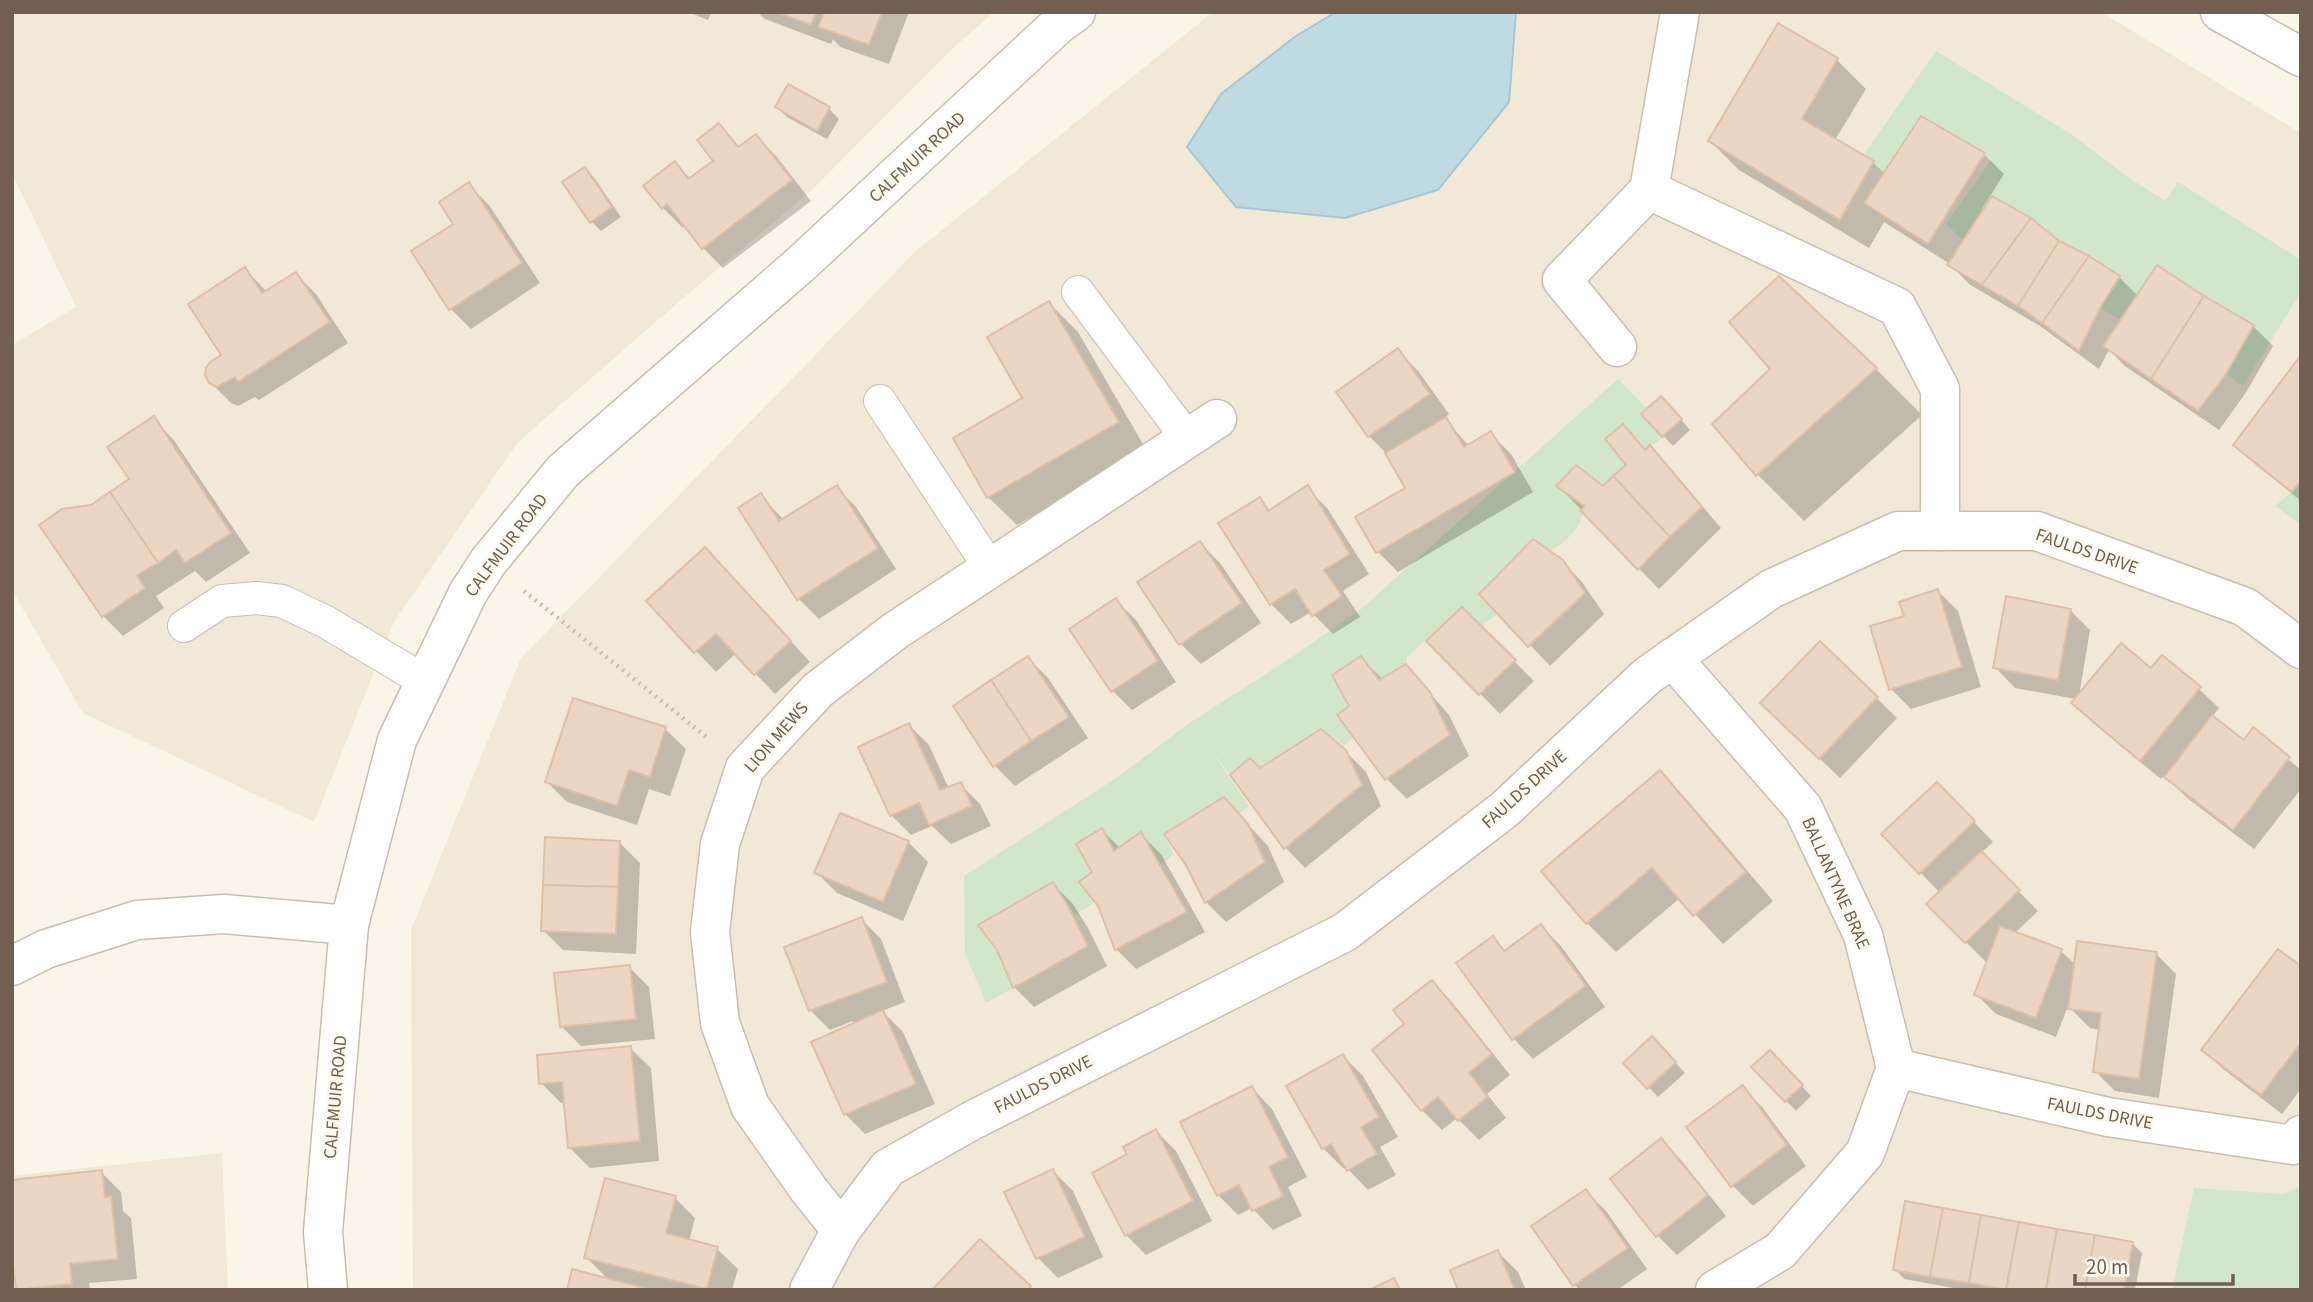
<svg xmlns="http://www.w3.org/2000/svg" width="2313" height="1302" font-family="'Source Sans 3',sans-serif">
  <style>
    .residential { fill: #f1e8d8 }
    .green { fill: #d2e6c9 }
    .water { fill: #c0dae2; stroke: #a7c8d2; stroke-width: 2 }
    .shadow { fill: #0003 }
    .building { fill: #ead6c2; stroke: #ddc0a6; stroke-width: 2 }
    .lines { fill: none; stroke-linecap: round; stroke-linejoin: round }
    .service-casing { stroke: #cbbeb0; stroke-width: 34 }
    .minor-casing { stroke: #cbbeb0; stroke-width: 41 }
    .tertiary-casing { stroke: #cbbeb0; stroke-width: 41 }
    .path { stroke: #d1bba7; stroke-width: 4.5; stroke-dasharray: 2 5; stroke-linecap: butt }
    .service { stroke: #fff; stroke-width: 32 }
    .minor { stroke: #fff; stroke-width: 38 }
    .tertiary { stroke: #fff; stroke-width: 38 }
    .labels { text-anchor: middle; stroke-width: 5; stroke-linejoin: round; paint-order: stroke }
    .street-label { font-size: 18px; fill: #725f50; stroke: #fdf9ef }
  </style>
  <rect width="100%" height="100%" fill="#faf5e9"/>
  <g class="residential">
    <polygon points="12,12 994,12 950,51 813,189 682,299 518,442 394,622 314,822 83,713 12,590 12,345 76,307 12,173"/>
    <polygon points="1213,12 2101,12 2301,133 2301,1290 413,1290 411,930 521,658 916,251"/>
    <polygon points="222,1153 228,1290 12,1290 12,1176"/>
  </g>
  <g class="green">
    <polygon points="1936,51 2074,136 2128,177 2165,201 2178,182 2301,260 2301,292 2243,386 2226,374 2254,325 2204,296 2157,265 2121,320 2100,308 2120,276 2089,256 2059,241 2031,218 1993,197 1963,240 1946,224 1992,159 1921,116 1883,173 1863,156"/>
    <path d="M 1618,379 L 1670,433 L 1645,450 L 1623,425 L 1605,439 L 1626,465 L 1603,486 L 1556,486 L 1584,506 C 1584,525 1566,543 1550,551 L 1533,539 L 1480,593 L 1498,614 L 1481,626 L 1462,607 L 1407,657 L 1406,664 L 1379,680 L 1361,656 L 1333,675 L 1349,706 L 1337,715 L 1353,738 L 1344,745 L 1321,729 L 1260,768 L 1250,758 L 1230,775 L 1210,749 L 1249,806 L 1239,814 L 1224,797 L 1164,834 L 1174,854 L 1161,865 L 1141,832 L 1114,851 L 1101,828 L 1076,844 L 1092,872 L 1095,902 L 1075,915 L 1053,882 L 978,925 L 999,954 L 1013,988 L 986,1003 L 965,953 L 964,876 L 1118,777 L 1191,722 L 1286,661 L 1360,610 Z"/>
    <polygon points="2301,480 2301,525 2275,506 2292,492"/>
    <polygon points="2301,1186 2301,1290 2172,1290 2194,1188 2284,1194"/>
  </g>
  <polygon class="water" points="1336,12 1516,12 1509,102 1438,190 1345,218 1236,207 1187,147 1221,94 1296,36"/>
  <g class="shadow">
    <polygon points="688,12 711,12 708,20"/>
    <polygon points="757,12 909,12 889,64 840,47 833,39 831,44 765,19"/>
    <polygon points="1779,26 1837,60 1866,89 1835,140 1873,163 1885,174 1984,154 2004,174 1982,209 1985,210 2058,242 2119,277 2138,296 2203,297 2253,326 2273,346 2245,394 2219,430 2125,366 2109,350 2099,369 2040,326 1969,284 1950,264 1884,222 1869,248 1739,170 1710,141"/>
    <polygon points="789,86 829,109 839,119 827,139 787,117 777,107"/>
    <polygon points="719,125 741,148 756,136 776,156 811,201 723,268 703,248 686,225 683,228 663,208 646,186 675,164 691,179 715,161"/>
    <polygon points="585,169 595,179 621,217 601,231 591,221"/>
    <polygon points="469,185 489,205 540,283 471,329 451,309 456,225"/>
    <polygon points="245,269 267,292 296,274 316,294 348,343 259,400 255,397 238,406 231,403 210,382 224,356"/>
    <polygon points="1049,303 1078,332 1147,451 1017,525 988,497 1025,399"/>
    <polygon points="1398,351 1418,371 1449,414 1444,418 1469,446 1491,434 1511,454 1533,492 1398,572 1378,552 1407,489 1387,454 1369,436 1338,392"/>
    <polygon points="2301,358 2301,501 2256,465 2236,445"/>
    <polygon points="1876,369 1922,415 1804,521 1758,475 1714,424"/>
    <polygon points="1671,408 1690,430 1673,446 1643,414"/>
    <polygon points="153,419 173,439 250,553 206,582 195,571 156,596 164,608 123,636 103,616 131,480"/>
    <polygon points="1623,427 1646,451 1650,448 1670,468 1721,528 1659,589 1558,486 1603,489 1629,465"/>
    <polygon points="836,487 856,507 896,569 819,619 799,599 761,496 784,520"/>
    <polygon points="1307,488 1327,508 1369,574 1343,591 1360,617 1333,634 1311,612 1291,624 1271,604 1259,499 1271,511"/>
    <polygon points="1200,543 1220,563 1261,623 1201,664 1181,644 1139,583"/>
    <polygon points="1562,561 1582,582 1604,614 1550,666 1482,594"/>
    <polygon points="725,570 810,662 775,694 736,653 716,672 649,601"/>
    <polygon points="1938,591 1958,611 1981,687 1911,709 1891,689 1906,617"/>
    <polygon points="1116,600 1136,620 1176,682 1132,710 1112,690"/>
    <polygon points="1462,609 1534,681 1500,714 1429,641"/>
    <polygon points="2070,610 2090,630 2079,696 2151,670 2199,689 2219,708 2212,717 2244,742 2253,730 2301,770 2301,789 2254,849 2186,797 2164,775 2161,779 2093,723 2073,703 2076,699 2015,688 1995,667"/>
    <polygon points="1820,643 1897,718 1840,778 1783,723"/>
    <polygon points="1028,658 1048,678 1088,738 1015,786 995,766"/>
    <polygon points="1361,658 1383,680 1406,666 1449,715 1469,756 1407,799 1387,779"/>
    <polygon points="574,700 665,729 686,749 670,796 649,789 637,825 567,802 547,782"/>
    <polygon points="909,725 929,745 949,789 960,784 980,804 991,826 951,844 932,826 911,835 891,815"/>
    <polygon points="1345,751 1366,772 1381,806 1305,868 1286,848 1260,770"/>
    <polygon points="1660,773 1688,801 1773,901 1723,944 1680,898 1616,952 1587,923"/>
    <polygon points="1224,799 1268,846 1284,882 1226,922 1206,902"/>
    <polygon points="1957,804 1993,842 1981,853 2038,911 2015,933 2061,951 2076,965 2156,954 2176,974 2159,1098 2115,1091 2095,1071 2100,1030 2090,1028 2068,1006 2056,1037 1996,1014 1976,994 1988,964 1928,904 1940,893 1884,834"/>
    <polygon points="1102,830 1120,848 1141,834 1161,854 1205,932 1136,969 1116,949 1099,905 1095,873"/>
    <polygon points="908,842 928,862 903,921 837,893 817,873"/>
    <polygon points="620,843 640,863 636,954 563,950 543,930"/>
    <polygon points="1053,884 1073,904 1088,928 1107,966 1034,1007 1014,987 999,949"/>
    <polygon points="861,919 881,939 905,1002 882,1011 903,1032 935,1104 865,1134 845,1114 853,1021 830,1030 810,1010"/>
    <polygon points="1541,926 1561,946 1605,1007 1533,1059 1514,1039 1458,964 1493,938 1506,952"/>
    <polygon points="629,967 649,987 655,1039 581,1046 561,1026"/>
    <polygon points="2301,968 2301,1089 2282,1114 2223,1069 2203,1050"/>
    <polygon points="1432,982 1452,1002 1510,1075 1487,1094 1506,1118 1479,1140 1457,1118 1442,1130 1422,1110 1406,1025"/>
    <polygon points="630,1048 651,1068 659,1161 590,1168 570,1148 566,1103 561,1103 541,1083"/>
    <polygon points="1662,1048 1685,1073 1658,1097 1626,1063"/>
    <polygon points="1770,1052 1811,1096 1796,1111 1754,1067"/>
    <polygon points="1343,1056 1363,1076 1398,1137 1380,1147 1396,1175 1368,1190 1346,1167 1343,1168 1323,1148"/>
    <polygon points="1742,1087 1762,1107 1806,1166 1753,1206 1733,1186"/>
    <polygon points="1252,1088 1272,1109 1307,1177 1288,1187 1302,1216 1273,1230 1252,1208 1238,1215 1218,1195"/>
    <polygon points="1156,1131 1176,1151 1212,1221 1146,1255 1126,1235 1130,1155"/>
    <polygon points="1661,1140 1681,1160 1726,1216 1677,1255 1657,1235"/>
    <polygon points="1053,1171 1073,1191 1103,1257 1058,1278 1038,1258"/>
    <polygon points="101,1172 121,1192 123,1211 131,1218 137,1279 89,1283 90,1290 18,1290"/>
    <polygon points="1586,1191 1606,1211 1647,1269 1617,1290 1579,1290 1534,1227"/>
    <polygon points="675,1198 695,1218 689,1241 717,1249 738,1269 732,1290 568,1290 609,1280 586,1257"/>
    <polygon points="2132,1243 2142,1253 2135,1290 1964,1290 1904,1279 1895,1269"/>
    <polygon points="1498,1252 1518,1272 1526,1290 1460,1290"/>
  </g>
  <g class="building">
    <polygon points="776,12 816,12 811,25"/>
    <polygon points="824,12 882,12 869,45 818,27"/>
    <polygon points="1778,23 1838,58 1802,119 1874,161 1840,220 1708,141"/>
    <polygon points="788,84 830,107 817,131 775,107"/>
    <polygon points="1921,116 1985,153 1928,244 1864,203"/>
    <polygon points="719,123 738,147 756,134 792,180 702,249 667,204 662,209 643,186 675,161 688,179 713,161 697,140"/>
    <polygon points="585,167 612,207 590,223 562,182"/>
    <polygon points="469,182 522,263 449,310 411,251 453,224 439,202"/>
    <polygon points="1992,196 2031,218 1982,285 1947,265"/>
    <polygon points="2031,218 2059,241 2018,306 1982,285"/>
    <polygon points="2059,241 2089,256 2042,323 2018,306"/>
    <polygon points="2089,256 2120,276 2100,308 2079,351 2042,323"/>
    <polygon points="2157,265 2204,296 2151,379 2103,346"/>
    <polygon points="245,267 262,293 296,272 330,322 238,382 235,377 217,387 209,383 205,375 206,368 210,362 221,355 188,304"/>
    <polygon points="1779,276 1877,368 1756,476 1712,424 1770,369 1729,322"/>
    <polygon points="2204,296 2254,325 2226,374 2198,411 2151,379"/>
    <polygon points="1049,301 1119,422 987,498 953,438 1022,398 987,337"/>
    <polygon points="1398,348 1430,394 1368,437 1336,392"/>
    <polygon points="2301,355 2301,480 2292,492 2233,445"/>
    <polygon points="1661,396 1682,419 1662,437 1641,414"/>
    <polygon points="154,416 231,533 185,563 176,550 158,563 110,492 129,479 107,447"/>
    <polygon points="1446,417 1464,447 1491,431 1515,472 1376,553 1355,517 1405,488 1385,453"/>
    <polygon points="1623,424 1645,450 1650,445 1702,507 1670,537 1613,476 1626,465 1605,439"/>
    <polygon points="1576,465 1603,486 1613,476 1670,537 1638,570 1581,511 1584,506 1556,486"/>
    <polygon points="837,485 878,548 797,600 738,508 761,493 779,521"/>
    <polygon points="1308,485 1350,554 1324,570 1342,596 1312,616 1295,589 1270,605 1218,523 1260,497 1268,511"/>
    <polygon points="110,492 158,563 137,575 145,588 102,617 39,525 62,509 91,505"/>
    <polygon points="1533,539 1563,560 1585,593 1528,647 1479,594"/>
    <polygon points="1200,541 1242,603 1179,645 1137,582"/>
    <polygon points="705,547 791,641 754,675 716,634 694,653 646,601"/>
    <polygon points="1938,589 1962,667 1889,690 1870,626 1904,616 1899,602"/>
    <polygon points="2006,596 2071,609 2058,680 1993,668"/>
    <polygon points="1116,598 1158,661 1111,692 1069,629"/>
    <polygon points="1462,607 1516,660 1479,695 1426,641"/>
    <polygon points="1820,641 1878,697 1819,759 1760,703"/>
    <polygon points="2121,643 2151,668 2162,655 2201,687 2140,761 2071,703"/>
    <polygon points="1028,656 1069,717 1031,741 991,680"/>
    <polygon points="1361,656 1379,680 1406,664 1430,692 1450,735 1385,780 1337,715 1349,706 1332,675"/>
    <polygon points="991,680 1031,741 993,767 953,706"/>
    <polygon points="573,698 666,727 650,777 629,770 617,806 545,782"/>
    <polygon points="2212,715 2244,740 2253,727 2290,757 2233,830 2164,777"/>
    <polygon points="909,723 940,790 961,782 972,806 929,825 919,803 890,816 858,747"/>
    <polygon points="1321,729 1346,750 1362,785 1284,849 1230,775 1250,758 1260,768"/>
    <polygon points="1660,770 1746,872 1693,916 1652,868 1586,924 1541,871"/>
    <polygon points="1937,782 1975,821 1919,874 1881,834"/>
    <polygon points="1224,797 1248,824 1265,862 1205,903 1186,865 1164,834"/>
    <polygon points="840,813 909,841 883,902 814,873"/>
    <polygon points="1102,828 1114,851 1141,832 1187,912 1115,950 1098,906 1079,882 1092,872 1076,844"/>
    <polygon points="545,837 620,841 618,887 543,885"/>
    <polygon points="1981,851 2020,890 1965,943 1926,904"/>
    <polygon points="1053,882 1068,906 1088,946 1013,988 997,950 978,925"/>
    <polygon points="543,885 618,887 616,934 541,931"/>
    <polygon points="862,917 887,982 809,1011 784,947"/>
    <polygon points="1541,924 1586,986 1512,1040 1456,963 1493,936 1504,951"/>
    <polygon points="2000,926 2062,949 2036,1018 1974,995"/>
    <polygon points="2077,941 2157,952 2139,1079 2093,1072 2101,1013 2068,1009"/>
    <polygon points="2278,949 2301,966 2301,1043 2261,1095 2201,1050"/>
    <polygon points="630,965 636,1019 560,1027 554,973"/>
    <polygon points="1432,980 1492,1054 1469,1073 1488,1097 1458,1121 1438,1097 1421,1111 1372,1050 1404,1024 1393,1010"/>
    <polygon points="883,1010 916,1084 844,1115 811,1042"/>
    <polygon points="1652,1036 1676,1062 1647,1089 1623,1063"/>
    <polygon points="631,1046 640,1141 568,1148 562,1082 539,1084 537,1055"/>
    <polygon points="1770,1050 1803,1085 1785,1102 1751,1067"/>
    <polygon points="1343,1054 1379,1117 1361,1127 1377,1154 1347,1171 1331,1144 1322,1149 1286,1086"/>
    <polygon points="1743,1085 1787,1145 1731,1187 1686,1127"/>
    <polygon points="1252,1086 1288,1157 1269,1167 1283,1196 1252,1211 1239,1185 1217,1196 1180,1122"/>
    <polygon points="1156,1129 1193,1201 1125,1236 1092,1173 1127,1154 1123,1147"/>
    <polygon points="1661,1138 1708,1195 1656,1237 1610,1179"/>
    <polygon points="1053,1169 1085,1237 1036,1259 1004,1192"/>
    <polygon points="102,1170 105,1197 111,1196 118,1259 70,1264 72,1284 16,1290 12,1257 12,1180"/>
    <polygon points="605,1178 676,1196 666,1233 718,1247 707,1289 584,1258"/>
    <polygon points="1586,1189 1628,1248 1573,1286 1531,1226"/>
    <polygon points="1905,1201 1943,1208 1930,1277 1893,1270"/>
    <polygon points="1943,1208 1981,1215 1969,1283 1930,1277"/>
    <polygon points="1981,1215 2019,1222 2006,1290 1969,1283"/>
    <polygon points="2019,1222 2057,1229 2046,1290 2006,1290"/>
    <polygon points="2057,1229 2095,1235 2085,1290 2046,1290"/>
    <polygon points="2095,1235 2133,1242 2124,1290 2085,1290"/>
    <polygon points="980,1239 1031,1286 1028,1290 932,1290"/>
    <polygon points="1498,1250 1515,1290 1458,1290 1450,1270"/>
    <polygon points="572,1269 653,1290 567,1290"/>
    <polygon points="1394,1278 1400,1290 1369,1290"/>
  </g>
  <g class="lines">
    <g class="service-casing">
      <g id="service">
        <polyline points="1078,292 1187,438"/>
        <polyline points="880,401 990,568"/>
        <polyline points="184,626 222,601 257,598 282,601 326,622 425,681"/>
      </g>
    </g>
    <g class="minor-casing">
      <g id="minor">
        <polyline points="2220,12 2301,57"/>
        <polyline points="1649,190 1897,307 1940,389 1940,531"/>
        <polyline points="1617,347 1562,280 1649,190 1680,12"/>
        <polyline points="1672,658 1803,808 1863,935 1896,1068 1865,1153 1780,1251 1715,1290"/>
        <polyline points="12,966 46,949 137,920 224,914 349,925"/>
        <polyline points="1896,1068 2108,1117 2293,1145 2301,1135"/>
        <polyline points="841,1230 809,1190 750,1106 720,1023 710,932 720,844 745,768 818,690 895,631 1217,419"/>
        <polyline points="809,1290 841,1230 888,1168 973,1120 1345,932 1505,809 1647,676 1771,589 1898,531 2037,531 2245,607 2301,649"/>
      </g>
    </g>
    <g class="tertiary-casing">
      <polyline id="tertiary" points="328,1290 323,1232 349,925 397,740 468,593 488,562 563,471 802,263 1059,24 1076,12"/>
    </g>
    <polyline class="path" points="524,591 709,739"/>
    <use href="#service" class="service"/>
    <use href="#minor" class="minor"/>
    <use href="#tertiary" class="tertiary"/>
  </g>
  <g class="labels">
    <g class="street-label">
      <text transform="translate(917 157) rotate(-43)" y="6">CALFMUIR ROAD</text>
      <text transform="translate(506 545) rotate(-53)" y="6">CALFMUIR ROAD</text>
      <text transform="translate(2087 551) rotate(19)" y="6">FAULDS DRIVE</text>
      <text transform="translate(776 737) rotate(-49)" y="6">LION MEWS</text>
      <text transform="translate(1524 789) rotate(-42)" y="6">FAULDS DRIVE</text>
      <text transform="translate(1836 883) rotate(66)" y="6">BALLANTYNE BRAE</text>
      <text transform="translate(1043 1084) rotate(-27)" y="6">FAULDS DRIVE</text>
      <text transform="translate(335 1097) rotate(-85)" y="6">CALFMUIR ROAD</text>
      <text transform="translate(2100 1113) rotate(11)" y="6">FAULDS DRIVE</text>
    </g>
  </g>
  <rect width="2313" height="1302" fill="none" stroke="#725f50" stroke-width="28"/>
  <path d="M2075 1274v10h158v-10" fill="none" stroke="#725f50" stroke-width="3.5"/>
  <text x="2086" y="1274" font-size="21" fill="#725f50" stroke="#fdf9ef" stroke-width="5" paint-order="stroke">20 m</text>
</svg>
